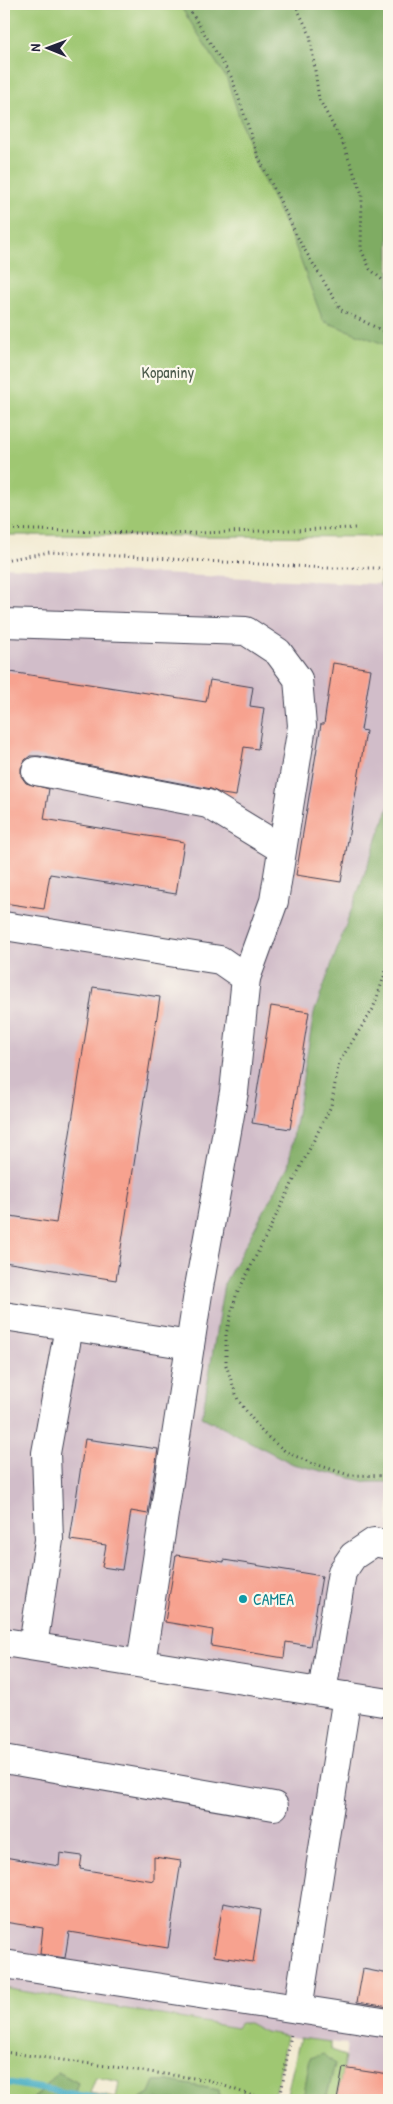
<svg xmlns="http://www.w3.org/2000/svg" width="393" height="2104" font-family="'Patrick Hand',sans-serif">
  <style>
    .industrial { fill: #d1bdc9 }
    .green { fill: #9fc772; stroke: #607456; fill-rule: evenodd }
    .forest { fill: #7fac64; stroke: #506750 }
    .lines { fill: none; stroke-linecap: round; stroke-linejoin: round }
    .stream { stroke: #43acc2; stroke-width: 7 }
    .building { fill: #f7a28f }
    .minor-casing { stroke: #414052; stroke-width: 30 }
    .path { stroke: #414052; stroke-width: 3; stroke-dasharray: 1 4; stroke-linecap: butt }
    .minor { stroke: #fff; stroke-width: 28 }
    .culture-dot { fill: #0f9aa8; stroke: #fbf7ec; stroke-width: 2 }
    .labels { text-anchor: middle; stroke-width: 4.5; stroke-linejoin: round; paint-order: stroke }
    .park-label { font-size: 16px; fill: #4e5c4e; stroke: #fbf7ec }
    .culture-label { font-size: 16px; fill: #0d838f; stroke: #fbf7ec; text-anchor: start }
  </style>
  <rect width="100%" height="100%" fill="#fbf7ec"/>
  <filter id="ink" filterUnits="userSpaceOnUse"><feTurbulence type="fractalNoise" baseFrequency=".02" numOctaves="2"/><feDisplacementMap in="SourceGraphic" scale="10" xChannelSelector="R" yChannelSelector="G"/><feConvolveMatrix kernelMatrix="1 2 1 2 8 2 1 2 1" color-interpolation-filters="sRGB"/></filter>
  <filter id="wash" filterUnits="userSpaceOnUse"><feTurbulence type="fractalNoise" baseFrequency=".0096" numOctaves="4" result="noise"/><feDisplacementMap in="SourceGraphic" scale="20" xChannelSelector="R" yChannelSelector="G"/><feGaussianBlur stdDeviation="1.12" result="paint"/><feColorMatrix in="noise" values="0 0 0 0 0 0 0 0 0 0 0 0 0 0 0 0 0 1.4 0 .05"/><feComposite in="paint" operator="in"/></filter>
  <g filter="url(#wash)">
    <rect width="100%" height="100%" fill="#f2ead1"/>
    <polygon class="industrial" points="4,567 380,584 389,602 389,806 314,1013 288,1167 224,1284 367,1482 389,1482 389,2100 339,2100 347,2044 303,2039 4,1988"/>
    <g class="green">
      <polygon points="4,4 179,4 227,79 253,158 295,245 323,320 389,346 389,504 385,537 4,535"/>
      <path d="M 4,1988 L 237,2028 L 240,2023 L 248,2023 L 265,2032 L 286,2036 L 275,2097 L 285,2100 L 220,2100 L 218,2090 L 169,2081 L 155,2081 L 150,2093 L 138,2100 L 72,2100 L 78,2083 L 58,2072 L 40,2093 L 31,2100 L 9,2100 L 7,2088 L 4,2087 ZM 96,2077 L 119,2082 L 116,2098 L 90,2093 Z"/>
      <polygon points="300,2038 331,2042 331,2049 336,2053 345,2056 337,2100 334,2100 327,2096 335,2064 310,2058 303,2100 287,2094"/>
    </g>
    <g class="forest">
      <polygon points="179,4 389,4 389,346 323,321 295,245 253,158 227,79"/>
      <polygon points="389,504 389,602 380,584"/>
      <polygon points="389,806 389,1482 367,1482 293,1464 202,1417 224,1284 288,1167 314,1013"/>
      <polygon points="324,2054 335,2064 327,2095 334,2100 303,2100 310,2058"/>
      <polygon points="58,2072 78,2083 72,2100 31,2100 40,2093"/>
      <polygon points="155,2081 169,2081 219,2090 220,2100 138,2100 150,2093"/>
    </g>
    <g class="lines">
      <polyline class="stream" points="4,2082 105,2100"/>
    </g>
    <g id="blocks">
      <g class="building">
        <polygon points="333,663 371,669 361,730 366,731 341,882 296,875 321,724 324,724"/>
        <polygon points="4,671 206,702 210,680 253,687 250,706 264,708 258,749 244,747 236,796 222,794 211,789 39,756 30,756 25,760 21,768 21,776 26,783 49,789 44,819 184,842 176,894 50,874 44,909 4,903"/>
        <polygon points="93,987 160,997 116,1280 4,1262 4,1215 56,1223"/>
        <polygon points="271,1006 309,1012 290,1129 252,1123"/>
        <polygon points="85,1439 158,1449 148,1514 131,1511 122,1570 102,1567 106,1545 70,1540"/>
        <polygon points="176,1555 224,1562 224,1560 322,1576 310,1646 286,1642 284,1658 211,1646 213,1630 165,1622"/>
        <polygon points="60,1853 82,1856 80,1869 154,1881 154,1857 181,1861 168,1948 69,1932 65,1958 40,1954 43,1928 4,1922 4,1857 59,1866"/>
        <polygon points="223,1903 261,1910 253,1962 214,1956"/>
        <polygon points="363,1969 389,1974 389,2007 357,2002"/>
        <polygon points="343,2068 389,2075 389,2100 337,2100"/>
      </g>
    </g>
  </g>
  <g filter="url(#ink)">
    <use href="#blocks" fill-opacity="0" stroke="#414052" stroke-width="1"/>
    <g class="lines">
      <g class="minor-casing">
        <g id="minor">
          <polyline points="4,623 246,631 278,652 298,679 302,726 274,901 246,978 234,1092 199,1287 141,1663"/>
          <polyline points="36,771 208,804 282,849"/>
          <polyline points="4,926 220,960 246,978"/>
          <polyline points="4,1316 190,1345"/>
          <polyline points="4,1642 389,1703"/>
          <polyline points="33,1646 49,1540 46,1453 69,1327"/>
          <polyline points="322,1692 342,1572 353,1556 374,1542 389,1545"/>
          <polyline points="4,1759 274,1806"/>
          <polyline points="4,1964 389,2023"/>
          <polyline points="298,2009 347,1696"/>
        </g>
      </g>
      <g class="path">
        <polyline points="186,4 232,78 258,156 300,242 341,310 389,334"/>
        <polyline points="295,4 310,35 319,99 343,144 362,194 361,249 370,269 389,286"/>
        <polyline points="4,529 167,534 355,528"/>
        <polyline points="4,560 50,552 328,568 389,568"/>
        <polyline points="389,962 373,1009 339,1062 331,1106 236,1296 226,1334 226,1365 238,1400 263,1433 286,1452 309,1462 349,1475 389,1476"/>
        <polyline points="4,2052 208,2080 250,2095 274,2100"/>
        <polyline points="280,2100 291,2034"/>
      </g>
      <use href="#minor" class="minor"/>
    </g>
  </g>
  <circle class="culture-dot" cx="243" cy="1599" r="5"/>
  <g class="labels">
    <g class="park-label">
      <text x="168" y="378">Kopaniny</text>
    </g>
    <g class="culture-label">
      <text x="253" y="1605">CAMEA</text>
    </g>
  </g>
  <rect width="393" height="2104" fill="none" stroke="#fbf7ec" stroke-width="20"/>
  <g transform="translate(48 48) rotate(271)" stroke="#fbf7ec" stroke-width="4" paint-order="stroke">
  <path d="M0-4L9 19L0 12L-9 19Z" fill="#22223b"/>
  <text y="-8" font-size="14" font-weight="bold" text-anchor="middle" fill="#22223b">N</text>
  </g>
</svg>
